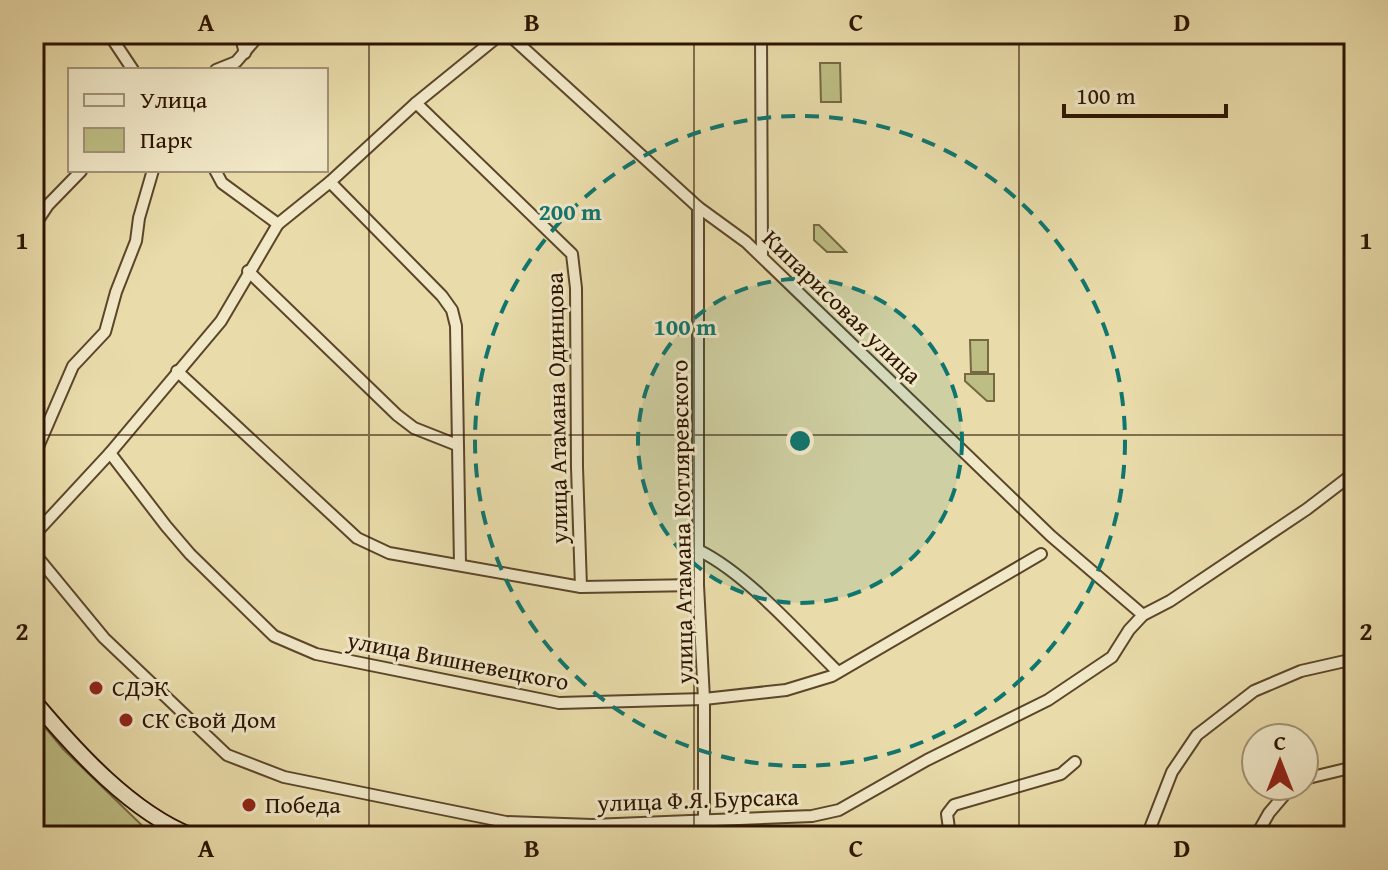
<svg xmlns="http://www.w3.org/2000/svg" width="1388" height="870" font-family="'Gentium Book Plus',serif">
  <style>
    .green { fill: #bdbe84; stroke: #746942; stroke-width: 2 }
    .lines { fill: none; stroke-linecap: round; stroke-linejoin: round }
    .street-casing { stroke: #5b462a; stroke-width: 14 }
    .secondary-casing { stroke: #2c1400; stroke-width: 18 }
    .street { stroke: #f1e8c8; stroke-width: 10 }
    .secondary { stroke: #f1e8c8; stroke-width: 14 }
    .grid { fill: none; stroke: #2c1400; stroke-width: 2; stroke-opacity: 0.55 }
    .ring { fill: none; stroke: #0f766e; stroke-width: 4; stroke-dasharray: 14 10 }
    .poi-dot { fill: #8f2418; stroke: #f1e8c8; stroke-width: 3 }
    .labels { text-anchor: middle; stroke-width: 6; stroke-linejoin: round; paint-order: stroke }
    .street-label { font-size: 24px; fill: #2c1400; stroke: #f1e8c8 }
    .poi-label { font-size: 24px; fill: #2c1400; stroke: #f1e8c8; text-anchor: start }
    .centre { fill: #0f766e; stroke: #f1e8c8; stroke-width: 4 }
    .ring-label { font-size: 24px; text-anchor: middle; font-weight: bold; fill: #0f766e; stroke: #f1e8c8; stroke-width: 6; stroke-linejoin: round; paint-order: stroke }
    .neatline { fill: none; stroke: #2c1400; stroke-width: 3 }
    .grid-label { font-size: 26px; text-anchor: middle; font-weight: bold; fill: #2c1400 }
  </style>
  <rect width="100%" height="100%" fill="#e9dcaa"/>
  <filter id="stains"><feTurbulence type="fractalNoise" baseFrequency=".0025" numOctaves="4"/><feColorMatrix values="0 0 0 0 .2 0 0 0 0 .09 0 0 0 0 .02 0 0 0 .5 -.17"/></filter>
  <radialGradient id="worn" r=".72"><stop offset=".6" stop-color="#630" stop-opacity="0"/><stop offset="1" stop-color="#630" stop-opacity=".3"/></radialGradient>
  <g class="green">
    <polygon points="820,63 840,63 841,102 821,102"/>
    <polygon points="814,225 819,225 846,252 827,252 814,240"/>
    <polygon points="970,340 988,340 988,372 971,372"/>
    <polygon points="965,374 994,374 994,401 987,401 965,381"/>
    <polygon points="34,714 63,749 153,836 34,836"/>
  </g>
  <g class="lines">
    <g class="street-casing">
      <g id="street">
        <polyline points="109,34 133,70"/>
        <polyline points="240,34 245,53"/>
        <polyline points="508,34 698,207 746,242 1051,536 1143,615"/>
        <polyline points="761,34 762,256"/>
        <polyline points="216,70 236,62 260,34"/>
        <polyline points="416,103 572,254 576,288 577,467 581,587"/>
        <polyline points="215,170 222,183 278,224"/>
        <polyline points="330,182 442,296 452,310 456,326 460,565"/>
        <polyline points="698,207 698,585 704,699 704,836"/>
        <polyline points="34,226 48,205 81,171"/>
        <polyline points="248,271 397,415 414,428 457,445"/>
        <polyline points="177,371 357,538 389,553 581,587 698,585"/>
        <polyline points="110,453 166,526 190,554 274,636 316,654 559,703 704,699 786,690 832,676 1041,554"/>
        <polyline points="34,456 73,366 105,332 116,292 136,241 139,218 153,170"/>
        <polyline points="34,535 110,453 221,321 278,224 330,182 416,103 501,34"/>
        <path d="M 700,551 C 748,575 799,634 838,672"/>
        <polyline points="34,553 104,638 227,755 284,777 506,822 592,825 812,816 839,810 927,760 1048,700 1112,657 1129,630 1143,615 1170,601 1307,509 1354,473"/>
        <polyline points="1351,766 1354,699"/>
        <polyline points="1304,779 1354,767"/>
        <polyline points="950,836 947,814 954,805 1061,774 1075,762"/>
        <polyline points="1147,836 1172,772 1197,735 1254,691 1301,671 1354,659"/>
        <polyline points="1256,836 1269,813 1292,786"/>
      </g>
    </g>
    <g class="secondary-casing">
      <path id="secondary" d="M 34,701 C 76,751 131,812 192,836"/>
    </g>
    <use href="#street" class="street"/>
    <use href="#secondary" class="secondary"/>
  </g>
  <path class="grid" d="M 369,34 L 369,836M 694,34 L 694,836M 1019,34 L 1019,836M 34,435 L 1354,435"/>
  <circle cx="800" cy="441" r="162" fill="#0f766e" fill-opacity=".12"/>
  <g class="ring">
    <circle cx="800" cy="441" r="162"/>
    <circle cx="800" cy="441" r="325"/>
  </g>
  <g class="poi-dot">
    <circle cx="96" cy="688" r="8"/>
    <circle cx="126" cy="720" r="8"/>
    <circle cx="249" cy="805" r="8"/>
  </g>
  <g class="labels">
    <g class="street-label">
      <text transform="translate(842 307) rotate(44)" y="8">Кипарисовая улица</text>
      <text transform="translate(557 408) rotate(-91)" y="8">улица Атамана Одинцова</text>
      <text transform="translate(682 522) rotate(-91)" y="8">улица Атамана Котляревского</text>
      <text transform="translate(458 661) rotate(11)" y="8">улица Вишневецкого</text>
      <text transform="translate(698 800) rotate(-2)" y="8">улица Ф.Я. Бурсака</text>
    </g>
    <g class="poi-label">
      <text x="112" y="696">СДЭК</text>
      <text x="142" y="728">СК Свой Дом</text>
      <text x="265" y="813">Победа</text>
    </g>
  </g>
  <circle cx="800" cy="441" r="12" class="centre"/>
  <g class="ring-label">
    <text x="570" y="220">200 m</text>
    <text x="685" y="335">100 m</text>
  </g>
  <rect width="1388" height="870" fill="none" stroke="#e9dcaa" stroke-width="88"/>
  <rect x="68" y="68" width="260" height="104" fill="#f1e8c8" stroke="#a29378" stroke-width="2"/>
  <rect x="84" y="94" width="40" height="12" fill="#f1e8c8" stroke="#a29378" stroke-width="2"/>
  <text x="140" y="108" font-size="24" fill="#2c1400">Улица</text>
  <rect x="84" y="128" width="40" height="24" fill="#bdbe84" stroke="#a29378" stroke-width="2"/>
  <text x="140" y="148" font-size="24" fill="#2c1400">Парк</text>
  <g transform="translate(1280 762)"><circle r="38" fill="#f1e8c8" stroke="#a29378" stroke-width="2"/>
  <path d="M0-6L14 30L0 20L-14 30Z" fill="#8f2418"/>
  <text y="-12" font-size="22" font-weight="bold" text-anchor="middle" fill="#2c1400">С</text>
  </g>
  <path d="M1064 104v12h162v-12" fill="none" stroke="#2c1400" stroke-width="4"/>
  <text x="1076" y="104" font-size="24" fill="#2c1400" stroke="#f1e8c8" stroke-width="6" paint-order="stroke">100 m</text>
  <rect x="44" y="44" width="1300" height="782" class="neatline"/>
  <g class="grid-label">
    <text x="206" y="31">A</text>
    <text x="532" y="31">B</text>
    <text x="856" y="31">C</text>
    <text x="1182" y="31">D</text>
    <text x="22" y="249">1</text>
    <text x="1366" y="249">1</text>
    <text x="22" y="640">2</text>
    <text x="1366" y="640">2</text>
    <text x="206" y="857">A</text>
    <text x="532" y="857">B</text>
    <text x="856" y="857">C</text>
    <text x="1182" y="857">D</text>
  </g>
  <rect width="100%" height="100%" filter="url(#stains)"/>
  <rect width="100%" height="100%" fill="url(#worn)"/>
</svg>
